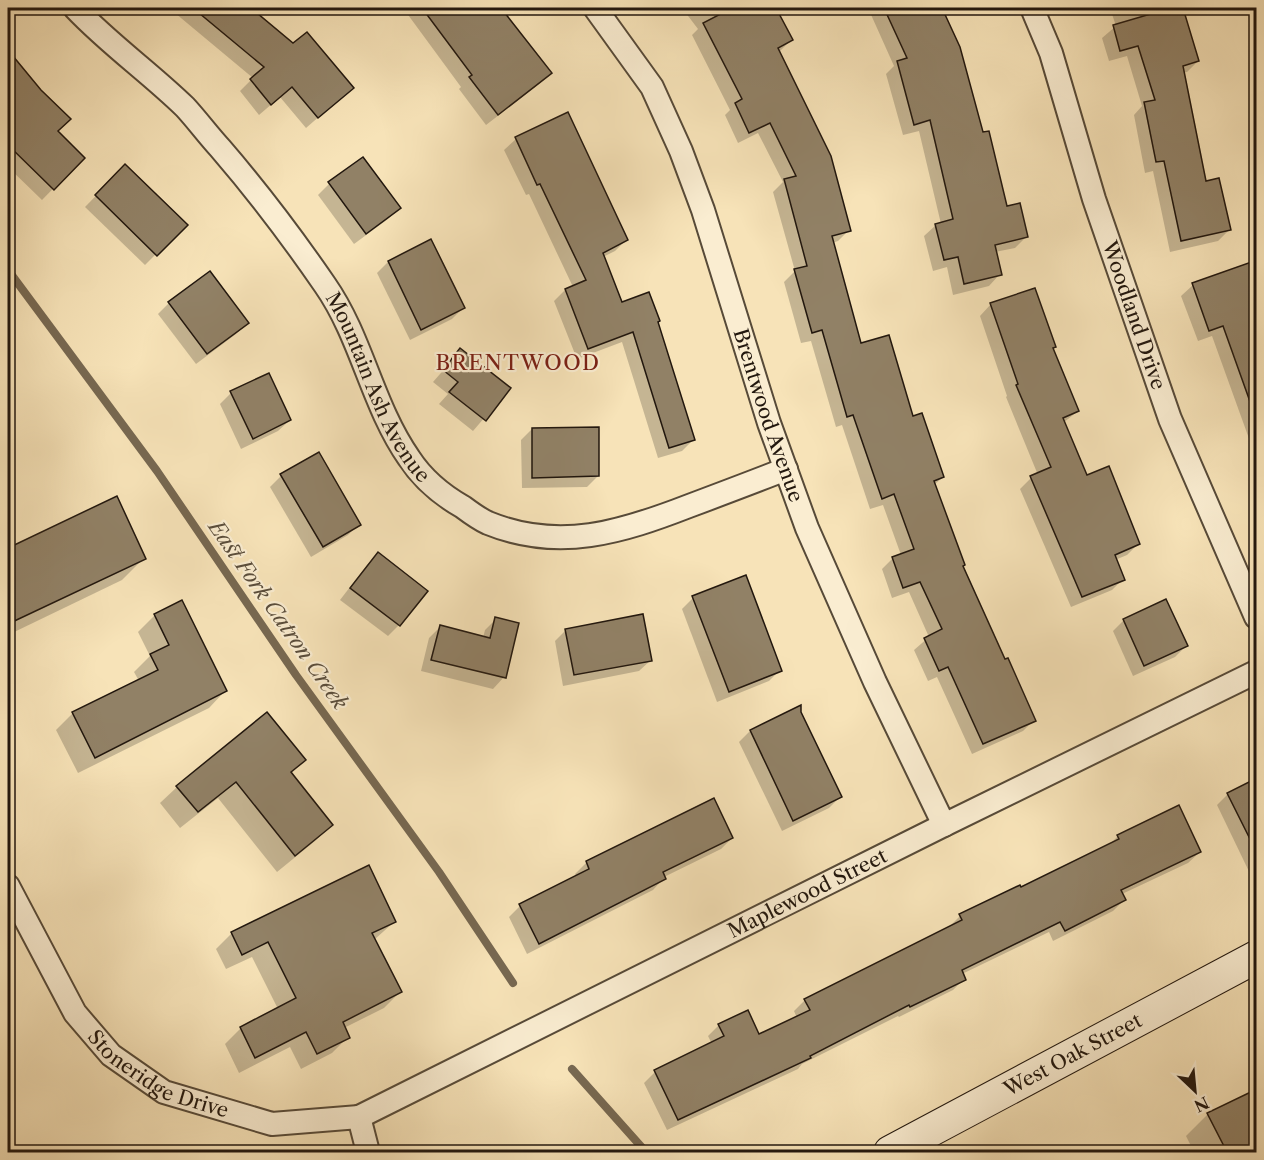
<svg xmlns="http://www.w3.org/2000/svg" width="1264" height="1160" font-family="'Libre Caslon Text',serif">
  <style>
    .shadow { fill: #0003 }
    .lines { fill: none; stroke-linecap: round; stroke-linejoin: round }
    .stream { stroke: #776851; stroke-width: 8 }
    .building { fill: #918166; stroke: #22170e; stroke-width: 1.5 }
    .street-casing { stroke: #574a38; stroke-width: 26 }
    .secondary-casing { stroke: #22170e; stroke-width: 34 }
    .street { stroke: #faedd1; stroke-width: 22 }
    .secondary { stroke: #faedd1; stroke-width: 32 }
    .labels { text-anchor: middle; stroke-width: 4.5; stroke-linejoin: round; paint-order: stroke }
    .street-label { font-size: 20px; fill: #22170e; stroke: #faedd1 }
    .neighbourhood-label { font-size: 21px; letter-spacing: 1.5px; fill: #7a1f14; stroke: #faedd1 }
    .water-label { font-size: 21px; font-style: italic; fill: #5a4d3b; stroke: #faedd1 }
  </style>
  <rect width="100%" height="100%" fill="#f7e3b8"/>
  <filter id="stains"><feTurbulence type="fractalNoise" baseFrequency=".00333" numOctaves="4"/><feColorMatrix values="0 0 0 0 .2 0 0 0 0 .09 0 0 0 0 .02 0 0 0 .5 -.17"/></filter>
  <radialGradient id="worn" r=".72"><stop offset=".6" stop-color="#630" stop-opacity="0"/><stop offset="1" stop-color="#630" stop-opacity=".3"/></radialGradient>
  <g class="shadow">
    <polygon points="169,8 248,8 293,45 352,88 306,128 280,97 259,115 240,91 253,78"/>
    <polygon points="403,8 492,8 517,42 550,73 539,84 486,125 459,89 461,87"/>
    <polygon points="682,8 775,8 791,40 779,52 849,230 838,241 832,243 860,345 912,418 943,477 934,485 961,566 1034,720 1023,731 972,754 937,677 928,681 914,650 929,637 909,592 892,598 882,569 893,558 901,555 883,505 870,509 842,425 836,427 811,341 801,343 784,282 795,271 773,192 783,182 758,133 738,143 725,115 730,110 692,35 698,29"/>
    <polygon points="868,8 941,8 958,47 982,134 1006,208 1027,236 1015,248 995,252 1000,274 989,286 953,295 947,267 933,271 924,236 936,225 941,224 919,131 903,135 886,74 894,66"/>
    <polygon points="1110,8 1181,8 1198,61 1187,72 1183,73 1205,183 1229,230 1218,241 1170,252 1153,171 1145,173 1134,115 1142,106 1127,56 1109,61 1102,38 1116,26"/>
    <polygon points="8,52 40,91 56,131 83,158 42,200 8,167"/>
    <polygon points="568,114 626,240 615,251 603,257 621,304 657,322 693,440 682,451 658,458 622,342 577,359 554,301 565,290 573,287 529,194 526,195 504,150 516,139"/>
    <polygon points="362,159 399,208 388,219 354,244 318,195 329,184"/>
    <polygon points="125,166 185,225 145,265 85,207"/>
    <polygon points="1256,261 1256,458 1212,336 1198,341 1181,296 1193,285"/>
    <polygon points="388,262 463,308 452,319 410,340 377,273"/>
    <polygon points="169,303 247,323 236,334 196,364 158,314"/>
    <polygon points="991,304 1052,349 1078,411 1063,423 1087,477 1138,544 1127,555 1115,560 1123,579 1112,590 1071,607 1020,489 1031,478 1038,475 1006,397 1007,396 980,316"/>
    <polygon points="461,350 509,389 473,431 439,404 448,394 433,382"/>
    <polygon points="231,393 290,420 278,431 241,449 220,404"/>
    <polygon points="532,429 598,476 587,487 522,488 521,440"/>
    <polygon points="318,454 359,524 348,535 311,557 270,487 281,476"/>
    <polygon points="116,498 144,558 122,580 8,635 8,549"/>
    <polygon points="378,554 399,625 388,636 340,600 367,565"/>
    <polygon points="693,598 780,670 769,681 717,702 682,609"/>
    <polygon points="155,615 225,691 209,708 78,773 56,730 73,713 139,681 134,672 150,656 138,632"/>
    <polygon points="496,619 504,677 493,689 421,671 429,638 440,627 483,638 485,630"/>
    <polygon points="1124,620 1186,646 1175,657 1133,676 1113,631"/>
    <polygon points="566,630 651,660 639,671 563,686 555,641"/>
    <polygon points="800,713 840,797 829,808 782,831 739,742 750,731"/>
    <polygon points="304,760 291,774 331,825 315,841 277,872 218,798 180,828 160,803 177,787"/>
    <polygon points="1256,780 1256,886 1217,805 1228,794"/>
    <polygon points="713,800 732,838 721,849 664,877 664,878 653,890 527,954 509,917 520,906 577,877 575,874 586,863"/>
    <polygon points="1118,836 1200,852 1188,863 1122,894 1124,900 1113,911 1053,941 1049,932 962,974 964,979 953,990 899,1017 898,1016 802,1064 798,1069 667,1130 644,1083 655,1072 712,1044 708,1036 719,1025 758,1036 797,1018 794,1011 805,1000 949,927 960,916 1021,890 1108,846"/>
    <polygon points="394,922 374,940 400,992 384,1008 344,1028 348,1037 332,1053 301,1069 290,1047 239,1073 225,1044 241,1028 278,1009 252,957 226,969 216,949 232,933"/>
    <polygon points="1256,1090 1256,1152 1194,1152 1186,1136 1208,1114"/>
    <polygon points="14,1145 18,1152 8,1152 8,1148"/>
  </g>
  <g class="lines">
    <g class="stream">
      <polyline points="8,270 157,471 296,675 439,872 513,983"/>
      <polyline points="572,1069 646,1152"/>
    </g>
  </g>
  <g class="building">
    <polygon points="193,8 251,8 293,43 307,32 354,88 318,118 292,87 271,105 250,79 264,67"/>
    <polygon points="422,8 501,8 552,73 498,115 469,77 472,75"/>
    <polygon points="732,8 776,8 793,40 778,48 831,156 851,231 832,236 861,343 889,335 913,416 922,413 944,477 934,481 965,565 963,566 1005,659 1008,658 1036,721 983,744 948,667 939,671 924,638 942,629 920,582 903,588 892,557 914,549 894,494 882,499 853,415 847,417 822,330 812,333 794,269 807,266 784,179 796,176 770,123 749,133 735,103 742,99 703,23"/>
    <polygon points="884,8 942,8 960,47 983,132 989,131 1007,206 1020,203 1028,237 995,245 1002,275 964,284 958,257 944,260 935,224 953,219 930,120 914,125 897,61 907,58"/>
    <polygon points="1171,8 1183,8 1199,61 1183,66 1206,181 1219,178 1231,230 1181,241 1164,161 1156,162 1144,102 1155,100 1138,46 1120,51 1113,25"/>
    <polygon points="8,50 41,90 71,119 58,131 85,158 54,190 8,145"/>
    <polygon points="568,112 628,240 603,253 622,302 649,292 660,321 658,322 695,440 669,448 633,332 588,349 565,289 586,280 540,184 537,185 515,137"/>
    <polygon points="363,157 401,208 366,234 328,182"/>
    <polygon points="125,164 188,225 157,256 95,195"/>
    <polygon points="431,239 465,308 421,330 388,261"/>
    <polygon points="1257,260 1257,410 1253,410 1223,326 1209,331 1192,283"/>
    <polygon points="210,271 249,323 207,354 168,302"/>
    <polygon points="1035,288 1056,347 1053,348 1079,411 1063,418 1087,475 1109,466 1140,544 1115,555 1125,580 1082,597 1030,476 1051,467 1016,385 1018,384 990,303"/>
    <polygon points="460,348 511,388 486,421 449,392 458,382 443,370"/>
    <polygon points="269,373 291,420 253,439 230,391"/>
    <polygon points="599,427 599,476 532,478 532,428"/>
    <polygon points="319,452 361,525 323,547 280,474"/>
    <polygon points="117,496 146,559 8,624 8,548"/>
    <polygon points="378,552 428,591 400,626 350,588"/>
    <polygon points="746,575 782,671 729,692 692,596"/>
    <polygon points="1166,599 1188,646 1144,666 1123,619"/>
    <polygon points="182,600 227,691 95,758 72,712 158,670 150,654 169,645 154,614"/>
    <polygon points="643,614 652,661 574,675 565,629"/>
    <polygon points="495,617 519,623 506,678 431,660 440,625 490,638"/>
    <polygon points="801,705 801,712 842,797 793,821 750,730"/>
    <polygon points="267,712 306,760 291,772 333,825 295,856 236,782 198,812 176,786"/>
    <polygon points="1257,778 1257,853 1227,793"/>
    <polygon points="714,798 733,838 663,872 666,879 539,944 519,904 589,869 586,861"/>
    <polygon points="1179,805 1201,852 1121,890 1126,900 1065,931 1060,922 962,970 966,980 910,1007 909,1005 810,1056 811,1058 678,1120 654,1070 724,1036 718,1024 748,1010 759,1034 810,1010 804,999 962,920 959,914 1020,885 1021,887 1119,839 1117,835"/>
    <polygon points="369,865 396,922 372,933 402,992 343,1022 350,1038 317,1054 306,1032 255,1058 240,1027 296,998 268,942 242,955 231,932"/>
    <polygon points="1257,1089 1257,1152 1227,1152 1207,1113"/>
  </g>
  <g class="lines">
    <g class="street-casing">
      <g id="street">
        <path id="s1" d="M 75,8 C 109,44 149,72 185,107 C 197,120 208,135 220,148 C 258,192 292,237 325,285 C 362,338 372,405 409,458 C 422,478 442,495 463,507 C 471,513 479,519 488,523 C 559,552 622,532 689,506 C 721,494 753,482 786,469"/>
        <path id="s2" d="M 595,8 L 652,87 L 681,151 L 703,210 L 769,423 L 807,528 L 875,682 L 944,825"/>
        <path id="s3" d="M 1032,8 L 1051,53 L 1094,199 L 1170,419 L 1256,617"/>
        <path id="s4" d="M 8,886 L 75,1013 L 111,1055 L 164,1092 L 272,1124 L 359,1117 L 368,1152"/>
        <path id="s5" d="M 359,1117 L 944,825 L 1256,672"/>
      </g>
    </g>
    <g class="secondary-casing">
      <g id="secondary">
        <path id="s6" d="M 890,1152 L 1256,957"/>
      </g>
    </g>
    <use href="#street" class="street"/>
    <use href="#secondary" class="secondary"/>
  </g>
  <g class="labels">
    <g class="street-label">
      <text dy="7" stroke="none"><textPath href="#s3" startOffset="324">Woodland Drive</textPath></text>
      <text dy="7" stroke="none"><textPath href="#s1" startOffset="490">Mountain Ash Avenue</textPath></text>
      <text dy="7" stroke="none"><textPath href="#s2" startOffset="446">Brentwood Avenue</textPath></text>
      <text dy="7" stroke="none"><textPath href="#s5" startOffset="501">Maplewood Street</textPath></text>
      <text dy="7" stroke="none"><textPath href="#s6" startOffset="207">West Oak Street</textPath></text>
      <text dy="7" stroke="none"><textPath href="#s4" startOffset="250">Stoneridge Drive</textPath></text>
    </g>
    <g class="neighbourhood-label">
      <text x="518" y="370">BRENTWOOD</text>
    </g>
    <g class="water-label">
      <text transform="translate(278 615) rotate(55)" y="7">East Fork Catron Creek</text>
    </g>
  </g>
  <rect width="1264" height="1160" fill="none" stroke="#f7e3b8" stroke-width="30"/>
  <rect x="9" y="9" width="1246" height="1142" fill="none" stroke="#22170e" stroke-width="3"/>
  <rect x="15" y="15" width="1234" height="1130" fill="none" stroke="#22170e" stroke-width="1.5"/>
  <g transform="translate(1195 1091) rotate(154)" stroke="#faedd1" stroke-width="4.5" paint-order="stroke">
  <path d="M0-4.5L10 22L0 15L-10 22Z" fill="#22170e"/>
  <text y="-9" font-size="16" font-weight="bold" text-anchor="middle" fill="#22170e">N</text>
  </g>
  <rect width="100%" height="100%" filter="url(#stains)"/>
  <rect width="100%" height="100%" fill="url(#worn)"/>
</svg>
